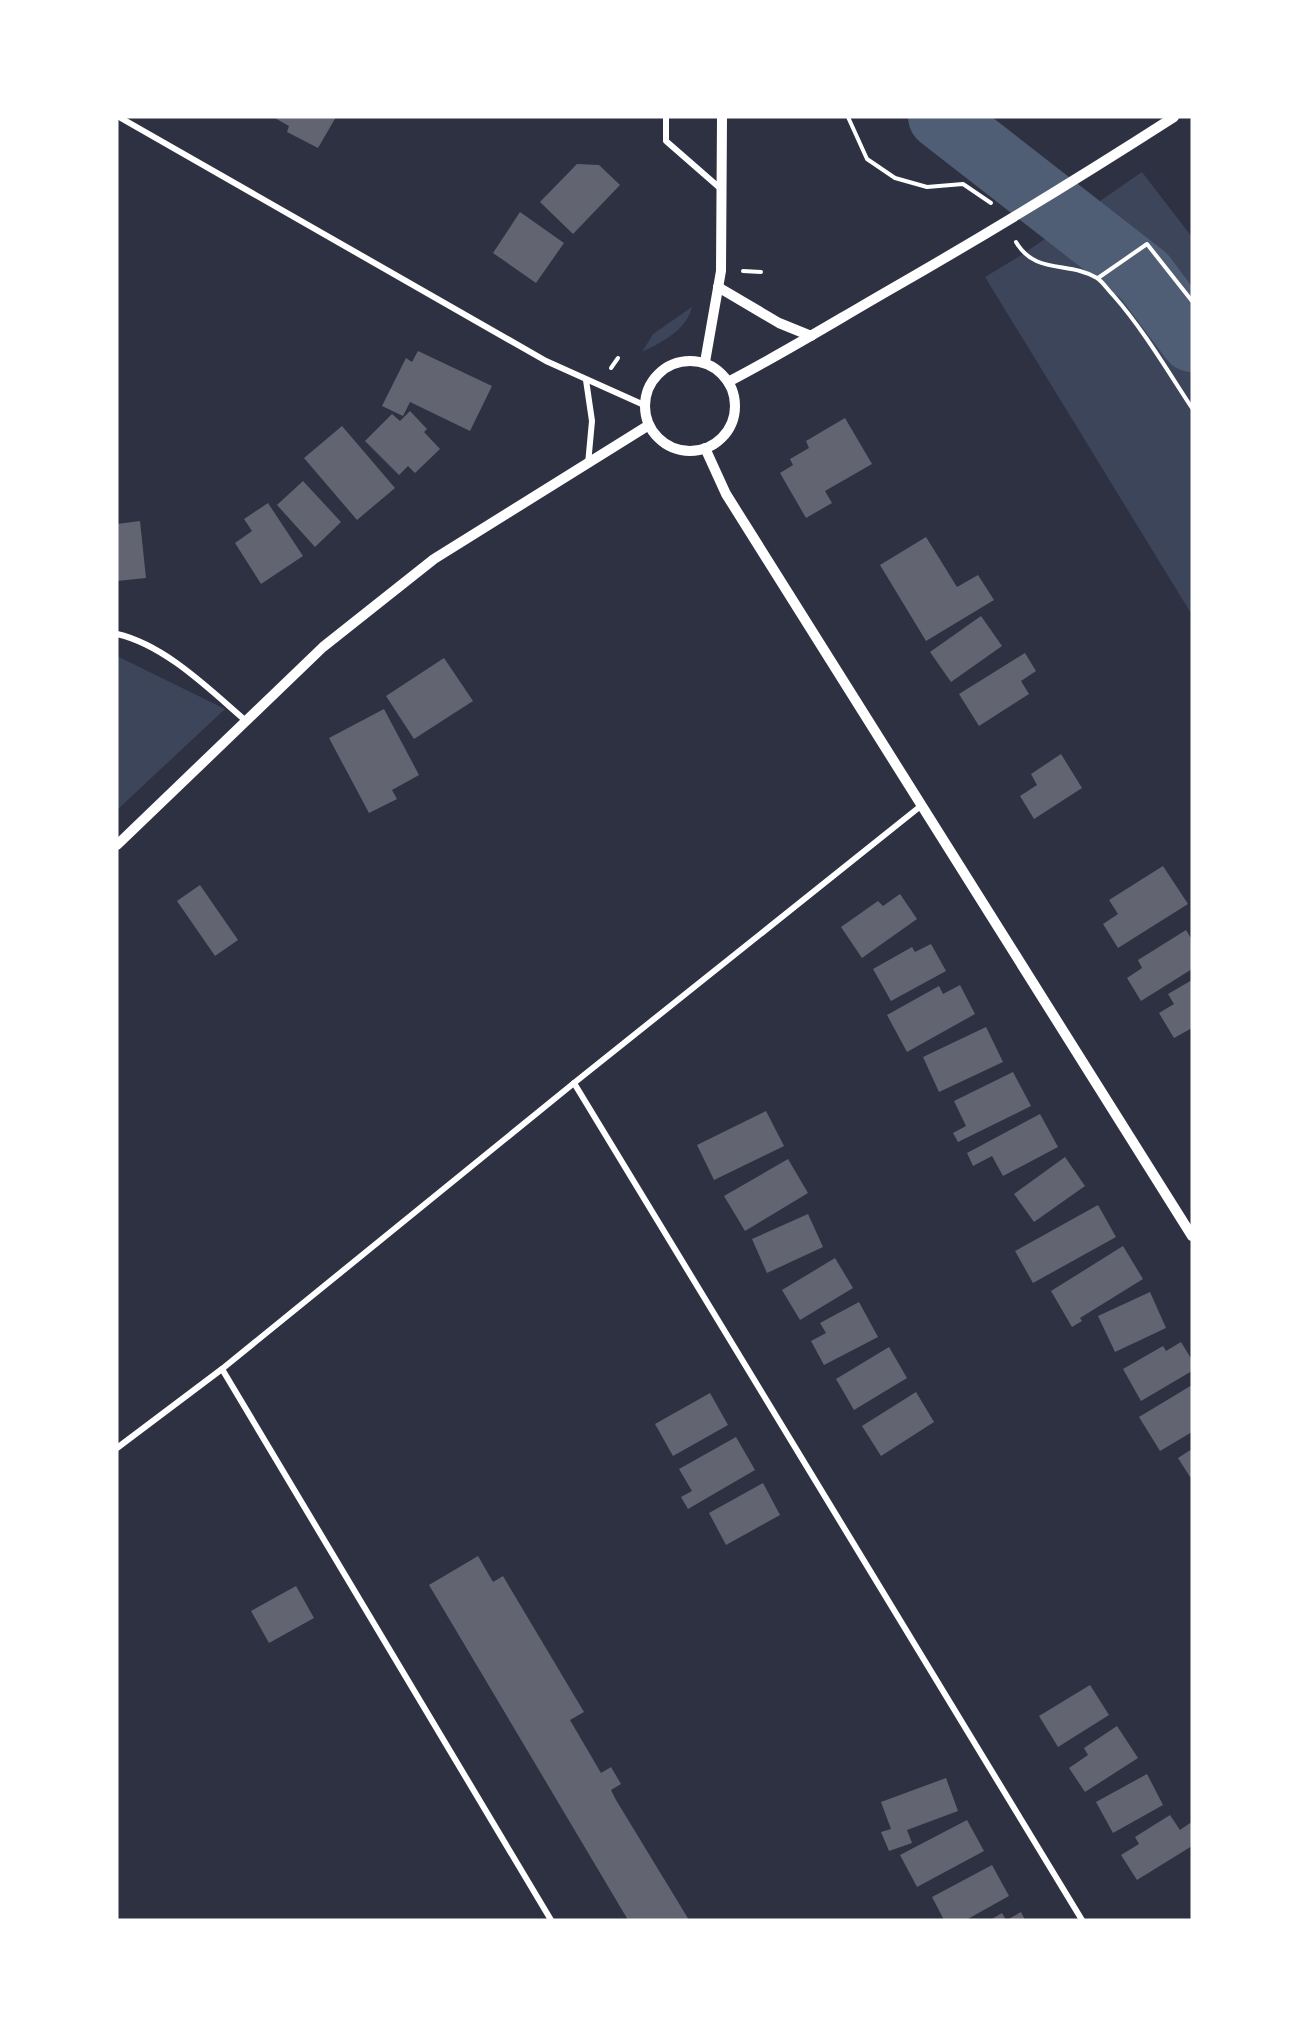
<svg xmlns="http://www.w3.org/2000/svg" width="1309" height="2037" font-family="'PT Sans',sans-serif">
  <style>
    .green { fill: #3c4559 }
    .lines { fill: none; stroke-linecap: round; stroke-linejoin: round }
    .river { stroke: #4f5d75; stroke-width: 64 }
    .building { fill: #626471 }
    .path { stroke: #fff; stroke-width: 4 }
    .minor { stroke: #fff; stroke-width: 6 }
    .tertiary { stroke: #fff; stroke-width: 10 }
  </style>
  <rect width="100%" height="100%" fill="#2d3142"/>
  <g class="green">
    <polygon points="1142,172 1192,237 1192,615 985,277 1023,254"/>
    <path d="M 692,307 C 686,331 662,342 642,352 L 653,334 Z"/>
    <polygon points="117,656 225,709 117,810"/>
  </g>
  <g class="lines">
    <polyline class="river" points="940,117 1144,276 1192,340"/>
  </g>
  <g class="building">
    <polygon points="273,117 336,117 318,148 287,132 289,126"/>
    <polygon points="577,164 599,165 620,185 573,234 540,202"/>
    <polygon points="520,212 564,243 536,283 493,253"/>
    <polygon points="418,351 492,386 470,431 410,402 403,416 382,406 406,358 412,362"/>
    <polygon points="410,411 427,429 424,432 440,449 415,473 408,466 399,475 365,441 392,414 400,421"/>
    <polygon points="845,418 872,464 825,491 832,503 806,518 780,473 793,465 790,459 809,448 806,441"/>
    <polygon points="342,426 395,488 357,520 304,458"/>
    <polygon points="303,481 341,522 315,547 277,505"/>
    <polygon points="268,503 303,556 261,584 235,543 252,531 244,519"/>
    <polygon points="140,521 146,578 117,581 117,524"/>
    <polygon points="926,537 957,587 978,575 994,600 926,641 880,565"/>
    <polygon points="981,616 1002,646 951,682 930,652"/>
    <polygon points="1025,653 1036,671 1021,681 1029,694 979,726 959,694"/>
    <polygon points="444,658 473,701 414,739 386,696"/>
    <polygon points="384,709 419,775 392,790 397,799 369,813 329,738"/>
    <polygon points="1061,754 1082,788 1034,819 1020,796 1037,785 1031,774"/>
    <polygon points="1163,866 1188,904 1118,948 1103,924 1118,914 1109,900"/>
    <polygon points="200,885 238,940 215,956 177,901"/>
    <polygon points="900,894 917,919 862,958 841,927 878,901 883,906"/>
    <polygon points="1186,930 1192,940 1192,969 1141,1001 1127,978 1142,968 1138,960"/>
    <polygon points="931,944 946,971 891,1001 873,969 912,947 915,952"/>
    <polygon points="1192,980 1192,1028 1174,1038 1159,1013 1174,1004 1168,994"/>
    <polygon points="960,985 975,1014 907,1052 887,1015 939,986 943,994"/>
    <polygon points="986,1027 1003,1062 939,1092 923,1057"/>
    <polygon points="1013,1072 1031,1106 958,1142 953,1133 966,1126 954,1101"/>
    <polygon points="766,1111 784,1146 714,1180 697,1145"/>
    <polygon points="1040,1114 1058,1147 1003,1176 992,1156 973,1166 967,1153"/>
    <polygon points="1065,1157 1085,1186 1034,1222 1014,1194"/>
    <polygon points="788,1159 808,1193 745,1231 724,1196"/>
    <polygon points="1098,1205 1116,1237 1033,1283 1015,1251"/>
    <polygon points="808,1214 823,1247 767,1273 752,1239"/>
    <polygon points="1123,1246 1143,1279 1080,1318 1082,1321 1072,1327 1051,1291"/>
    <polygon points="835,1258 853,1288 800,1320 782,1290"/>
    <polygon points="1150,1292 1166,1328 1115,1352 1098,1316"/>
    <polygon points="859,1302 878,1337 824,1365 811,1341 826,1333 820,1323"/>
    <polygon points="1181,1342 1192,1360 1192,1371 1141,1401 1123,1369 1163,1346 1166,1351"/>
    <polygon points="889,1347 907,1378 854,1410 836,1379"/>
    <polygon points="1192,1385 1192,1432 1160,1451 1139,1417"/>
    <polygon points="916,1392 934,1422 881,1456 862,1426"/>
    <polygon points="710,1393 728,1425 673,1456 655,1424"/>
    <polygon points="736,1437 755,1470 688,1509 681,1497 692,1491 679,1469"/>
    <polygon points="1192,1449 1192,1480 1178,1458"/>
    <polygon points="763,1483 780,1515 726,1545 709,1513"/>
    <polygon points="478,1556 493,1582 503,1576 584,1712 570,1720 601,1773 611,1767 621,1784 611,1790 616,1800 689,1920 628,1920 429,1585"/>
    <polygon points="296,1586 314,1618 269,1643 251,1611"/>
    <polygon points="1090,1685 1109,1715 1058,1747 1039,1716"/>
    <polygon points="1117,1726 1138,1758 1085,1792 1069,1768 1088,1755 1084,1748"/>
    <polygon points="1147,1774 1163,1805 1113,1833 1096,1802"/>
    <polygon points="946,1778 958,1811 907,1830 912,1843 889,1851 881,1832 891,1829 881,1802"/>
    <polygon points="1170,1815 1180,1830 1190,1823 1192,1826 1192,1846 1137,1880 1121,1855 1139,1844 1135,1837"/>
    <polygon points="967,1820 984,1851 917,1887 900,1855"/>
    <polygon points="992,1865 1009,1896 966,1920 944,1920 932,1897"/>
    <polygon points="1021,1912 1025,1920 1007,1920"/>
    <polygon points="1002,1913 1006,1920 990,1920"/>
  </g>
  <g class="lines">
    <g class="path">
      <polyline points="848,117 867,159 895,178 927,187 963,184 991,203"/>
      <path d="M 1016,242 C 1035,275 1069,261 1097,278 C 1103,282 1108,290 1113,295 C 1143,329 1167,370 1192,408"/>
      <polyline points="743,271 761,272"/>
      <polyline points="1098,278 1147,244 1192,301"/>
      <polyline points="611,368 618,358"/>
    </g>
    <g class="minor">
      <polyline points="119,117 546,361 644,405"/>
      <polyline points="666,117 666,141 721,189"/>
      <polyline points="586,380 592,421 588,464"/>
      <path d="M 117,634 C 165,645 209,689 245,720"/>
      <polyline points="574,1083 1082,1920"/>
      <polyline points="222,1369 551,1920"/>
      <polyline points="117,1448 222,1369 574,1083 922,805"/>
    </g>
    <g class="tertiary">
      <polyline points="718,287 779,323 811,336"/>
      <circle cx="690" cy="406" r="45"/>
      <polyline points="705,362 721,271 722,117"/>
      <path d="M 728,382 C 782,354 834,322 886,292 C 984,236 1079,178 1174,117"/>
      <polyline points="705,448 726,494 1192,1236"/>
      <polyline points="117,845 323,647 434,559 649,425"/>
    </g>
  </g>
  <rect width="1309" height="2037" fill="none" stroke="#ffffff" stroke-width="237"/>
</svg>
